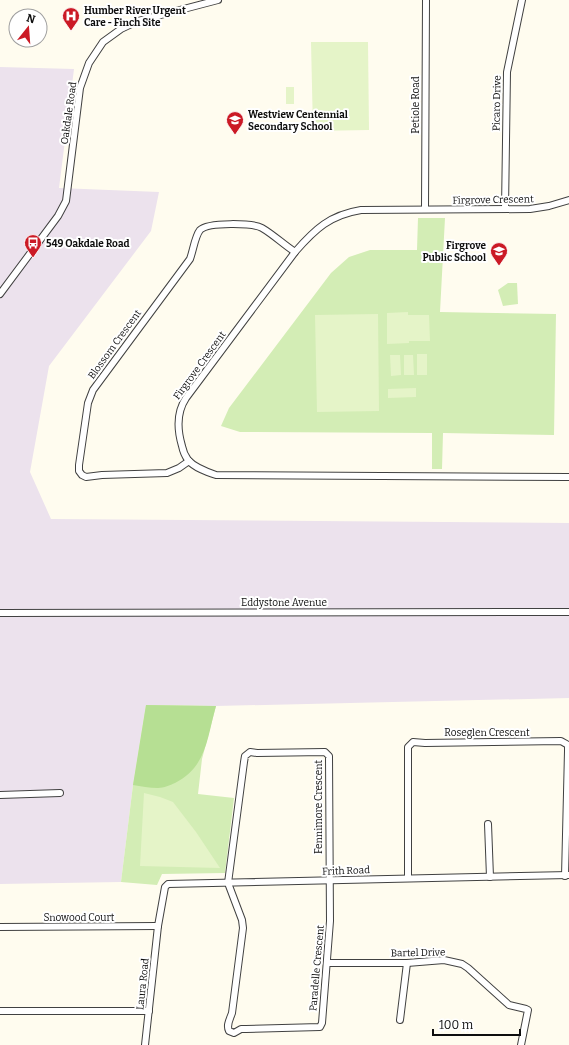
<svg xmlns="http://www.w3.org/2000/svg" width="569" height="1045" font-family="Bitter,serif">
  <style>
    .industrial { fill: #ece2ed }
    .green { fill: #d3edb5 }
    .forest { fill: #b6df93 }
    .pitch { fill: #e5f4c8 }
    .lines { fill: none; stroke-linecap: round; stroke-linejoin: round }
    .minor-casing { stroke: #414141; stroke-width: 8 }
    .minor { stroke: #fff; stroke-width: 6 }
    .labels { text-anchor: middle; stroke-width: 4; stroke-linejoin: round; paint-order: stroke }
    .poi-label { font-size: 10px; font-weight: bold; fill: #0e0e0e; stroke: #fff; text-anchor: start }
    .street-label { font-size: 10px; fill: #0e0e0e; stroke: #fff }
  </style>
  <rect width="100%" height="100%" fill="#fffcef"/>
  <polygon class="industrial" points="0,67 74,69 59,188 159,192 151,231 49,366 30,472 51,519 569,523 569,698 216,706 146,705 133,785 121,882 0,884"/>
  <g class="green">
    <polygon points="418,218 445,218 440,312 556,314 554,435 443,433 442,469 432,469 432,433 240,432 221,426 229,408 331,273 349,257 370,250 417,250"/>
    <polygon points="508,283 517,283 518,304 503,306 498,290"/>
    <polygon points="146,705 216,706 202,759 198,794 234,798 225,873 162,874 157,885 121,882 133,785"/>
  </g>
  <path class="forest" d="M 146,705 L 216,706 C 207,737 207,767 175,783 C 170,785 164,788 158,788 C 149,788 141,786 133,785 Z"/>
  <g class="pitch">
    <polygon points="311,42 368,42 369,130 313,131"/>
    <polygon points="294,87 294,104 286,104 286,87"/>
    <polygon points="408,312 408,315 429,315 430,341 409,341 409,343 387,344 387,313"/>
    <polygon points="378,314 379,411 317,412 315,315"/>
    <rect x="417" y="354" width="10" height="21"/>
    <polygon points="390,355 400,355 401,375 391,376"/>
    <polygon points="404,355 413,355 414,375 404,375"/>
    <polygon points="416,388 416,397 388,398 388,389"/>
    <polygon points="144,793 160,797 173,802 196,832 220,868 140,866"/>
  </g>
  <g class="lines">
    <g class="minor-casing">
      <g id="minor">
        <path d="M 569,200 L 549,206 L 530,209 L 361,210 C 330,215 315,229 295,252 L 186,398 C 176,413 177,429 182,446 C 183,451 185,456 188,460 C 195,468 207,472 216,475 L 569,477"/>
        <polyline points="425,209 426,0"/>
        <polyline points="505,209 507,72 522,0"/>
        <polyline points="0,294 58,216 66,201 80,88 89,63 103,42 121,29 138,21 218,0"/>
        <path d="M 189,461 L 179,468 L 167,473 L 102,475 L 86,477 L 82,475 L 79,471 L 79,465 L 88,403 L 93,390 L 190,259 C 193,251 195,236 200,230 C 208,222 253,223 262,228 C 274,235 284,245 295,252"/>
        <polyline points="0,613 569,612"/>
        <path d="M 250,752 L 257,753 L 325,752 L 329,756 L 330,921 L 322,1023 L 320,1027 L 246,1029 L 241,1029 L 234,1033 L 229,1031 C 226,1025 230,1019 232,1013 L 243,928 L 242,920 L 228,883 L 244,762 L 245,756 Z"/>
        <polyline points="0,795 60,793"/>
        <polyline points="488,824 490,877"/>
        <polyline points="408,878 408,747 413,742 425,743 561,741 568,745 568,751 565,876"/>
        <polyline points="0,927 158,926"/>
        <polyline points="328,963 407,963 444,960 462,964 468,968 509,1005 526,1009 528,1010 521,1045"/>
        <polyline points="0,1011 149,1011"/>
        <polyline points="400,1020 407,963"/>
        <polyline points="145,1045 158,926 165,887 168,884 569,875"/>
      </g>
    </g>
    <use href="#minor" class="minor"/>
  </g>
  <defs>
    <g id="hospital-pin" transform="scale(0.9)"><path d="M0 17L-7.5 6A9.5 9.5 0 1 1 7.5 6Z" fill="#cb1a25" stroke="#fff"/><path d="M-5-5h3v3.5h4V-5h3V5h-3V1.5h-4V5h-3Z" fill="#fff"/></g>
    <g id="school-pin" transform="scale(0.9)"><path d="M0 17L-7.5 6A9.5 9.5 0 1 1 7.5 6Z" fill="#cb1a25" stroke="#fff"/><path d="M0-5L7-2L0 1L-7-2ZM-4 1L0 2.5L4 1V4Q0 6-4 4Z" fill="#fff"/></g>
    <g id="bus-pin" transform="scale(0.9)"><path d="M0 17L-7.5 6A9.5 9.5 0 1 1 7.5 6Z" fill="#cb1a25" stroke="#fff"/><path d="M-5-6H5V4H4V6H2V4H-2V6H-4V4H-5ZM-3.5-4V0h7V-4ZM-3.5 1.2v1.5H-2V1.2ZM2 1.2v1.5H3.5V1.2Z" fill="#fff"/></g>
  </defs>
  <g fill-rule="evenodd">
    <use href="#hospital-pin" x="71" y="16"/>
    <use href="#school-pin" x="235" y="120"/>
    <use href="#bus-pin" x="33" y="243"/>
    <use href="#school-pin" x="499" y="251"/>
  </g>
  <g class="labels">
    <g class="poi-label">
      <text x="84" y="14">Humber River Urgent<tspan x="84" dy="12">Care - Finch Site</tspan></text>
      <text x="248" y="118">Westview Centennial<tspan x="248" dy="12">Secondary School</tspan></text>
      <text x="46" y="247">549 Oakdale Road</text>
      <text x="486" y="249" text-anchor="end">Firgrove<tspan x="486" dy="12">Public School</tspan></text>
    </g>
    <g class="street-label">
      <text transform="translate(496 103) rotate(-89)" y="4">Picaro Drive</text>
      <text transform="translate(415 105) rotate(-90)" y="4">Petiole Road</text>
      <text transform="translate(68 113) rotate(-82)" y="4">Oakdale Road</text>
      <text transform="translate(493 199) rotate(-1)" y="4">Firgrove Crescent</text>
      <text transform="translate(114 344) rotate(-54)" y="4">Blossom Crescent</text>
      <text transform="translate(199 365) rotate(-54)" y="4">Firgrove Crescent</text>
      <text x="284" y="606">Eddystone Avenue</text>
      <text x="487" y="736">Roseglen Crescent</text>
      <text transform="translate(318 807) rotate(-90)" y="4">Fennimore Crescent</text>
      <text transform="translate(346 870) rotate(-2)" y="4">Frith Road</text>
      <text x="79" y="921">Snowood Court</text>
      <text transform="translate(418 952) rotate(-1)" y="4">Bartel Drive</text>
      <text transform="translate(316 968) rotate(-85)" y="4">Paradelle Crescent</text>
      <text transform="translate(142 984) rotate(-84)" y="4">Laura Road</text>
    </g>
  </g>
  <g transform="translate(28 28) rotate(17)"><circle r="19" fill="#ffffff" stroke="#9f9f9f"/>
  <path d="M0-3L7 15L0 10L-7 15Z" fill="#cb1a25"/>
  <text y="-6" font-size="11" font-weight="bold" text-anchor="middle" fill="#0e0e0e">N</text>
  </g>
  <path d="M433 1029v6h87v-6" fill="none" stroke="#0e0e0e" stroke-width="2"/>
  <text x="439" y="1029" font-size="12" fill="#0e0e0e" stroke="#ffffff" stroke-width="3" paint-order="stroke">100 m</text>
</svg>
